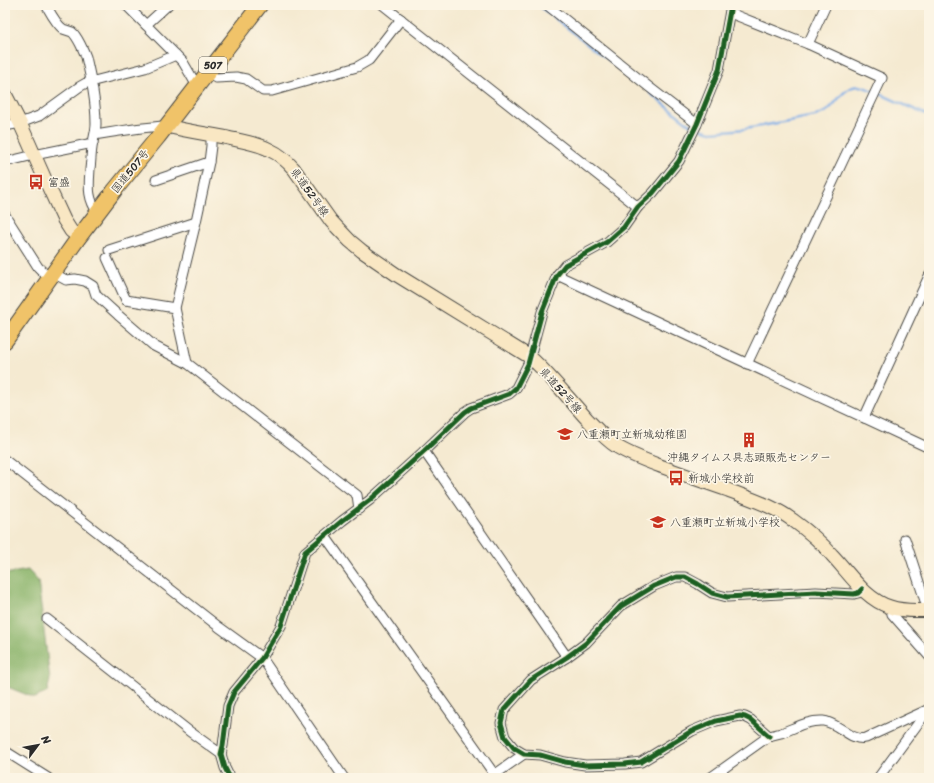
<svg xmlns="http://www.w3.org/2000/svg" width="934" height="783" font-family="Sriracha,'Klee One',sans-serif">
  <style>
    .forest { fill: #8ab46b; stroke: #5a704b }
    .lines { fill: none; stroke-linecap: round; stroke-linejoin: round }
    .stream { stroke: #7babe6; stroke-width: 2.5 }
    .minor-casing { stroke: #494844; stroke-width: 11 }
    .secondary-casing { stroke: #494844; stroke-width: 15 }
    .trunk-casing { stroke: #494844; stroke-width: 17 }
    .minor { stroke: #fff; stroke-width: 9 }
    .secondary { stroke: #f9e7c3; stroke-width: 13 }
    .trunk { stroke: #f0c369; stroke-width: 15 }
    .cycleway-casing { stroke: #fcf5e5; stroke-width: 8 }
    .cycleway { stroke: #1b5e20; stroke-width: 5 }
    .labels { text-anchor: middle; stroke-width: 3.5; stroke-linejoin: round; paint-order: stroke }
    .shield { fill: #fcf5e5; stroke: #6a6863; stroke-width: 1 }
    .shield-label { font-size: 10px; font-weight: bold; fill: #2b2b2b }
    .street-label { font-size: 11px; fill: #2b2b2b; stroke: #fcf5e5 }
    .poi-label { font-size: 11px; fill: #2b2b2b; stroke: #fcf5e5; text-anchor: start }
  </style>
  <rect width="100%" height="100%" fill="#fcf5e5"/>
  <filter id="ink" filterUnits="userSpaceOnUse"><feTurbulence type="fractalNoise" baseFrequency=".025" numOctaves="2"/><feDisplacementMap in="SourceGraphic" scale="8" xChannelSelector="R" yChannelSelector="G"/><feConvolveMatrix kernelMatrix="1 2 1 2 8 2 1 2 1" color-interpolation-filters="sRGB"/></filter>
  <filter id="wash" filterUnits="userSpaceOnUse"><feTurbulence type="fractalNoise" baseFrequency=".012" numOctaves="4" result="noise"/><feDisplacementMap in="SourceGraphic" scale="16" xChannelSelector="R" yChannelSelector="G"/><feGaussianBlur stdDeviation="0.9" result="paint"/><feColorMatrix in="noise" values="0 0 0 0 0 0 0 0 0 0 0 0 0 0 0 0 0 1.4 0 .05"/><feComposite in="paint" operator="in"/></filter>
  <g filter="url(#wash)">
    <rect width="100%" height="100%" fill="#f5ead1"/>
    <polygon class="forest" points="28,570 38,581 50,680 47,692 35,698 5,686 5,574"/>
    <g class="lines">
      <g class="stream">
        <polyline points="538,5 634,80"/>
        <path d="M 650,93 L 689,124 L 700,129 L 711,132 L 745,129 L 815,116 C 820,114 825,113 829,109 C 839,100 844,87 858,86 C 863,86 869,89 873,91"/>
        <polyline points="878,93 929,116"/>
      </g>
    </g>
  </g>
  <g filter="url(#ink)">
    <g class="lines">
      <g class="minor-casing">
        <g id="minor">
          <path d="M 46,5 C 50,12 56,24 63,29 C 66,30 69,31 72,32 C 77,36 84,51 86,57 C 91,79 96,101 96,124 C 96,132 93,139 92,148 C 91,154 91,162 90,169 C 89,186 87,198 98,213"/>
          <polyline points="126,5 183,62 197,86"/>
          <polyline points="383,5 638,207"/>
          <polyline points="547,5 649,87 697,124"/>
          <polyline points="730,13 808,44 882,78 747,364"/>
          <polyline points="146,25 168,5"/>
          <polyline points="808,44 826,5"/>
          <polyline points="206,74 216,78 236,77 246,79 263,91 272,91 357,67 369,60 401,19"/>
          <polyline points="5,126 20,123 39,116 79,87 86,83 145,68 176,55"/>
          <path d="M 95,135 C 119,131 142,127 166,126"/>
          <polyline points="5,162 34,155 93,143"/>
          <polyline points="156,180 209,162"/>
          <polyline points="5,215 38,267 49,278"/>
          <polyline points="109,250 196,222"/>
          <polyline points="107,258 126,300"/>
          <polyline points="53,273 66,280 75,279 85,281 93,286 96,295 118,315 154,346 187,363 357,495 359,509"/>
          <polyline points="557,275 929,448"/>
          <polyline points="126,300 175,308"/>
          <polyline points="187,363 175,308 196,222 209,162 211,146 211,135"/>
          <polyline points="864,418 929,276"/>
          <polyline points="424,451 567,657"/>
          <polyline points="5,460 219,627 262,658 344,778"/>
          <polyline points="325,536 497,778"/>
          <polyline points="905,539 928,610"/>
          <polyline points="891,608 892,614 929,656"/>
          <polyline points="47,619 189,731 221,754"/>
          <polyline points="769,736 751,720 745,717 740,716 716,721 692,731 641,762 625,764 585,765 565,762 540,755 524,754 514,748 505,737 501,723 504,710 531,680 567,657 586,643 621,606 654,586 676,577 685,577 698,584 712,593 727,597 816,592 854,594 858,593 862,589"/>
          <polyline points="5,751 48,778"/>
          <polyline points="230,778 225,768 221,754 223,746 228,706 234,692 262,658 281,626 305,552 342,521 370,500 424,451 465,412 471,408 509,394 516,388 528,364 542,312 557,275 565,265 607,242 624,227 638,207 653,193 679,161 697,124 719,70 731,5"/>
          <polyline points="490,778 524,754"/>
          <path d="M 710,778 L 769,736 C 773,735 777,734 781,733 C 795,728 808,720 823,721 C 838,722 851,742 866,738 L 929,709"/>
          <polyline points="878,778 928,710"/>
        </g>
      </g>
      <g class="secondary-casing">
        <g id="secondary">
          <polyline points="5,94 20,123 44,177 64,220 71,231 79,237"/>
          <path d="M 166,126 C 187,131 207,134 228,138 C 242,141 257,143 270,150 C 279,154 287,161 294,169 L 331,221 L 350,241 L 362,251 L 397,275 L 530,357 C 551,376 568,398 587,419 C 596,428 605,439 616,446 C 630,455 647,461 663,467 C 685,475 707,483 728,490 C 751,499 774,506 794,521 C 808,531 821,542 832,555 C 850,574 865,599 890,607 C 902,611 916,611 929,610"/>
        </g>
      </g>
      <g class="trunk-casing">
        <polyline id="trunk" points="5,341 79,237 114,191 158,137 260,5"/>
      </g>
      <use href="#minor" class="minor"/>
      <use href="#secondary" class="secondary"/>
      <use href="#trunk" class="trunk"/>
      <g class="cycleway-casing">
        <g id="cycleway">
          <polyline points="769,736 751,720 745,717 740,716 716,721 692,731 641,762 625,764 585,765 565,762 540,755 524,754 514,748 505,737 501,723 504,710 531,680 567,657 586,643 621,606 654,586 676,577 685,577 698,584 712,593 727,597 816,592 854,594 858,593 862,589"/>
          <polyline points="230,778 225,768 221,754 223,746 228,706 234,692 262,658 281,626 305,552 342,521 370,500 424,451 465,412 471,408 509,394 516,388 528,364 542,312 557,275 565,265 607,242 624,227 638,207 653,193 679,161 697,124 719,70 731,5"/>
        </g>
      </g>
      <use href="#cycleway" class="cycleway"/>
    </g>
  </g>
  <defs>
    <g id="bus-bare" transform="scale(1.2)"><path d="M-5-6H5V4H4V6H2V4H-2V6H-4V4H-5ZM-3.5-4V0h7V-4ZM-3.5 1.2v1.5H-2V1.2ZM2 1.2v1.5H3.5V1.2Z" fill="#c8321e" stroke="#fcf5e5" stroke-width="2.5" paint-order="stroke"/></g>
    <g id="school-bare" transform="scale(1.2)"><path d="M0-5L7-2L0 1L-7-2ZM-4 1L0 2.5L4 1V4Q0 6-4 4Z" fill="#c8321e" stroke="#fcf5e5" stroke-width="2.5" paint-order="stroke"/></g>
    <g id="building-bare" transform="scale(1.2)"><path d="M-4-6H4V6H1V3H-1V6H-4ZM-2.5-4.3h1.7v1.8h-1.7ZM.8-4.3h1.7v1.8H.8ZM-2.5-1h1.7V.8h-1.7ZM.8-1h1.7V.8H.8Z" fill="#c8321e" stroke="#fcf5e5" stroke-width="2.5" paint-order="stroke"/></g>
  </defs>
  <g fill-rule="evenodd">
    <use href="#bus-bare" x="36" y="182"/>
    <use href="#school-bare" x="565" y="434"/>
    <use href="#building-bare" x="749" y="440"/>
    <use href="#bus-bare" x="676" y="478"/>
    <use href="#school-bare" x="658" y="522"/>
  </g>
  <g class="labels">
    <rect class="shield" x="199" y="57" width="28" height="16" rx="3"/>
    <g class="shield-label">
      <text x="213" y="69">507</text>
    </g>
    <g class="street-label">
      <text transform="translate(130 171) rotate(-51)" y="4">国道507号</text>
      <text transform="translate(310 192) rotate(54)" y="4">県道52号線</text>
      <text transform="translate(561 390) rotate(48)" y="4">県道52号線</text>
    </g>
    <g class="poi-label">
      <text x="48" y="186">富盛</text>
      <text x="577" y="438">八重瀬町立新城幼稚園</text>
      <text x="749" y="461" text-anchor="middle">沖縄タイムス具志頭販売センター</text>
      <text x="688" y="482">新城小学校前</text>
      <text x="670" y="526">八重瀬町立新城小学校</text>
    </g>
  </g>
  <rect width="934" height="783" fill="none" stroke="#fcf5e5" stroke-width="20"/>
  <g transform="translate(38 745) rotate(58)" stroke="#fcf5e5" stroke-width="3" paint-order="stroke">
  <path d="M0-3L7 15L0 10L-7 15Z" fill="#2b2b2b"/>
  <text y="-6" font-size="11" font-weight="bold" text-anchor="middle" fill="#2b2b2b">N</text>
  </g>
</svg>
